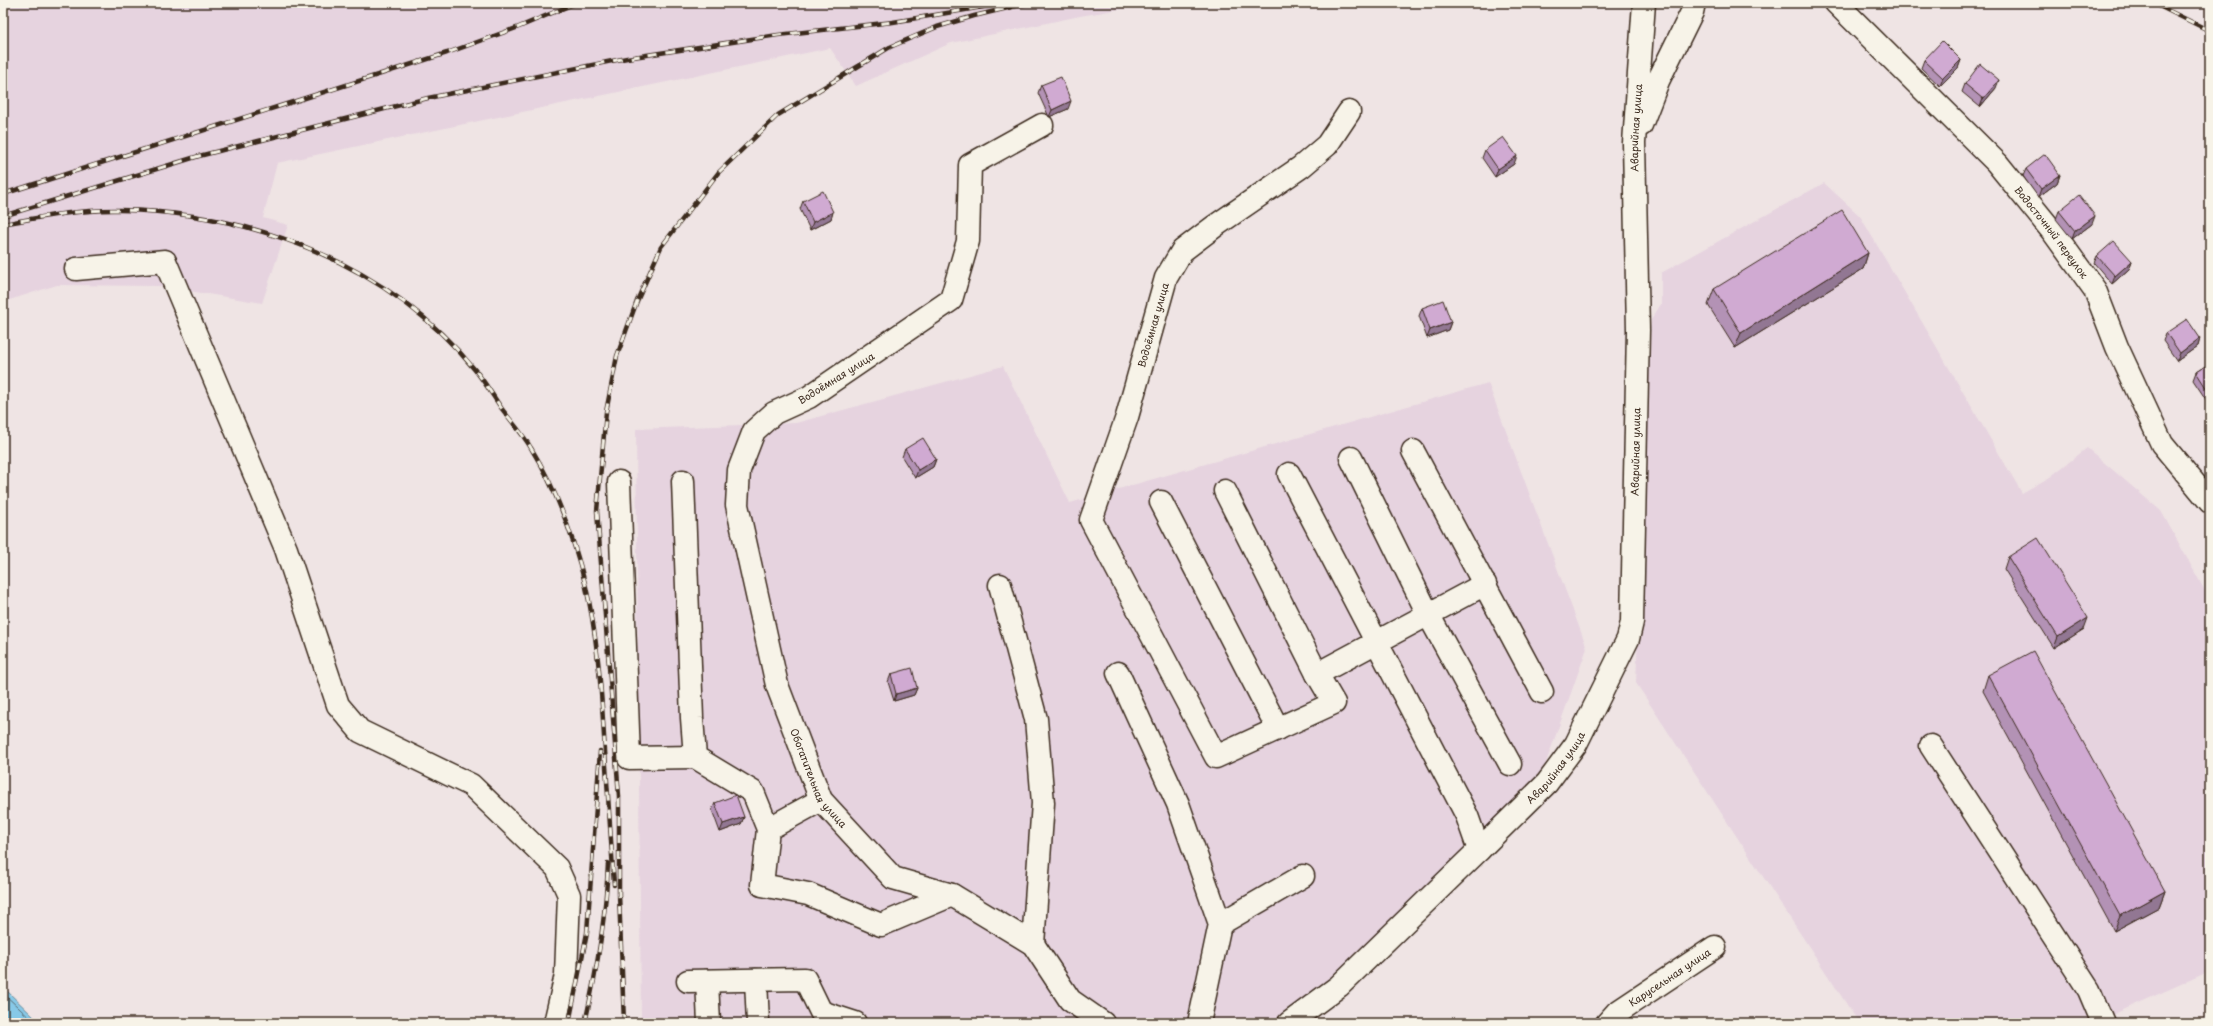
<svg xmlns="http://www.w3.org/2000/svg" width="2213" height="1026" font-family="'Playpen Sans',sans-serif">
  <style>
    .built { fill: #e6d3df }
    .water { fill: #87c9e8; stroke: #698997 }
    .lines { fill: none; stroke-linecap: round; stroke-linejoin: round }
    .shore { stroke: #596a6f; stroke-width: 1 }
    .minor-casing { stroke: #3b2a1e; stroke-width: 25 }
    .minor { stroke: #f7f3e8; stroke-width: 22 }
    .rail-casing { stroke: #3b2a1e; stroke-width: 4.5 }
    .rail { stroke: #f7f3e8; stroke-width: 3; stroke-dasharray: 9; stroke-linecap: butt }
    .wall { fill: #b392b5; stroke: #3b2a1e }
    .shaded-wall { fill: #927793; stroke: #3b2a1e }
    .building { fill: #d0aad2; stroke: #3b2a1e }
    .labels { text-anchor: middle; stroke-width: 4; stroke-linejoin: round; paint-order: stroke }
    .street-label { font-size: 10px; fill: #3b2a1e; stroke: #f7f3e8 }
  </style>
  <rect width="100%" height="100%" fill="#efe4e4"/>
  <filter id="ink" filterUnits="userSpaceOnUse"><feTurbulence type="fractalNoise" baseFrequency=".025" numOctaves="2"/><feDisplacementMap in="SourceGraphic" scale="8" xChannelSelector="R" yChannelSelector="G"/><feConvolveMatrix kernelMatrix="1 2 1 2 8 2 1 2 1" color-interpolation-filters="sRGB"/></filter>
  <g filter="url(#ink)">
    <g class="built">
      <polygon points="3,3 1156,3 1080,16 951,43 856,86 830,48 277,163 263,218 288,225 262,303 159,286 57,285 3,302"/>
      <polygon points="1824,183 1860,216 2022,493 2050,477 2087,448 2161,511 2210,600 2210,971 2094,1023 1859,1023 1636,683 1651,320 1661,304 1661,273"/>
      <polygon points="1003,366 1070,503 1488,383 1587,648 1543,771 1360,953 1280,1023 641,1023 636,429 796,423"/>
    </g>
    <polygon class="water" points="3,987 40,1023 3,1023"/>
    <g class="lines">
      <polyline class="shore" points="3,993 35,1023"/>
      <g class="minor-casing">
        <g id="minor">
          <path id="s1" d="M 1836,3 L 1997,163 L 2053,232 L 2095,290 L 2117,347 L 2162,444 L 2210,502"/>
          <polyline points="1349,112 1327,145 1301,167 1215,226 1182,251 1166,278 1127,417 1091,520 1216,757 1334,703 1317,674 1485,584"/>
          <path id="s2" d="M 1042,125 L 970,165 L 968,241 L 951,300 L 809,397 L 774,413 L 754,431 L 739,470 L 737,505 L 777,685 L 821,800 L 893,878 L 952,895 L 1033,944 L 1070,1000 L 1103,1023"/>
          <polyline points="1641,125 1658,81 1692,12 1694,3"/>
          <polyline points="76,269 165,261 286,549 338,705 360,731 471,785 557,868 569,895 566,975 555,1023"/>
          <polyline points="1413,451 1542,692"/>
          <polyline points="1351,458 1428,614 1510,764"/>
          <polyline points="683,481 692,718 695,757 753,792 768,829 762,885 808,894 881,925 952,895"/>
          <polyline points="619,482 629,758 695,757"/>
          <polyline points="1225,491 1317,674"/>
          <polyline points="1161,502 1278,729"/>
          <polyline points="1000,585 1036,719 1043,803 1033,944"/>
          <polyline points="1118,673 1178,804 1220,924 1199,1023"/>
          <polyline points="1931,746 2089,990 2103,1023"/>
          <polyline points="768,829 821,800"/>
          <path id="s3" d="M 1479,850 L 1547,783 L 1576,744 L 1628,639 L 1632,622 L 1638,330 L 1634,143 L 1644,3"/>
          <polyline points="1220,924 1303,876"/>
          <polyline points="756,980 758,1023"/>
          <polyline points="688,981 805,979 821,1012 855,1023"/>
          <polyline points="707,981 709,1023"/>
          <polyline points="1289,1023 1339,986 1479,850 1467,816 1289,474"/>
          <path id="s4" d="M 1607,1023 L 1616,1013 L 1715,947"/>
        </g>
      </g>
      <use href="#minor" class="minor"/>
      <g class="rail-casing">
        <g id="rail">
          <polyline points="2153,3 2210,31"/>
          <polyline points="3,194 447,53 519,27 576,3"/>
          <polyline points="3,216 199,156 428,98 627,58 778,35 893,22 995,5"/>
          <path d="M 3,224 C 41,217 81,209 120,210 C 253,212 389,264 475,370 C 485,382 493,396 502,409 C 512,422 523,434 531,448 C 557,490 574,539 586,587 C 597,635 601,686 604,736 C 607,786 611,835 614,885"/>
          <polyline points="569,1023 587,933 600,751"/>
          <path d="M 585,1023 C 597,970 606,917 608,863"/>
          <polyline points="624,1023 619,894 619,796 597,511 606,412 617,356 637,301 661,247 718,173 778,115 890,47 937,27 974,16 1029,3"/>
        </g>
      </g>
      <use href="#rail" class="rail"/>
    </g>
    <g class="wall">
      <polygon points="1924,60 1961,60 1958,68 1940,86 1921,68"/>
      <polygon points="1965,84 1996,88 1980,107 1962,92"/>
      <polygon points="1041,85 1068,109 1049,117 1038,93"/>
      <polygon points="1485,150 1514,164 1495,177 1482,158"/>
      <polygon points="2026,169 2060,175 2057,183 2038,197 2023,176"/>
      <polygon points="803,201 833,212 831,219 810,230 800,209"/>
      <polygon points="2059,211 2092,224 2072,239 2056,219"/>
      <polygon points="1868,253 1863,269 1735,348 1708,305 1714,289"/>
      <polygon points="2097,256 2132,261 2129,269 2112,284 2094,263"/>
      <polygon points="1422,308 1451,322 1448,330 1427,338 1419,316"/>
      <polygon points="2166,333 2200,338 2198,346 2177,361 2163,341"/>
      <polygon points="2210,363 2210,403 2209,404 2193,380 2196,372"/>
      <polygon points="905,449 936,459 933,467 915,478 902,457"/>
      <polygon points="2008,557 2084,629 2054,648 2004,569"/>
      <polygon points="891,674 917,688 914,695 894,701 888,682"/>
      <polygon points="1988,675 2165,891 2159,907 2114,931 1983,691"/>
      <polygon points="715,803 744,817 741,824 720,832 712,810"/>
    </g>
    <g class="shaded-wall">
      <polygon points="1961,60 1958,68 1940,86 1943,78"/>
      <polygon points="1999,80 1996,88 1980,107 1983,99"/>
      <polygon points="1071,101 1068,109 1049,117 1052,110"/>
      <polygon points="1517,156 1514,164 1495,177 1498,169"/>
      <polygon points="2060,175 2057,183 2038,197 2041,189"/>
      <polygon points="833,212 831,219 810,230 813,222"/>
      <polygon points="2095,216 2092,224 2072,239 2075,231"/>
      <polygon points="1868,253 1863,269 1735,348 1741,333"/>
      <polygon points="2132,261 2129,269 2112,284 2115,276"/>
      <polygon points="1451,322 1448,330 1427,338 1430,330"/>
      <polygon points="2200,338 2198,346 2177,361 2180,353"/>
      <polygon points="936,459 933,467 915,478 918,470"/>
      <polygon points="2088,618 2084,629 2054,648 2058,637"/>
      <polygon points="917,688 914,695 894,701 896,694"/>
      <polygon points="744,817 741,824 720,832 723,824"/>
      <polygon points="2165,891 2159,907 2114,931 2120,916"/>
    </g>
    <g class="building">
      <polygon points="1942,41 1961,60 1943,78 1924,60"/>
      <polygon points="1980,64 1999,80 1983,99 1965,84"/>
      <polygon points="1061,77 1071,101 1052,110 1041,85"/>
      <polygon points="1503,137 1517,156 1498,169 1485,150"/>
      <polygon points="2045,154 2060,175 2041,189 2026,169"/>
      <polygon points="823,191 833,212 813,222 803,201"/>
      <polygon points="2079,195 2095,216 2075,231 2059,211"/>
      <polygon points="1842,210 1868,253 1741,333 1714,289"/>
      <polygon points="2114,241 2132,261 2115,276 2097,256"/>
      <polygon points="1443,300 1451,322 1430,330 1422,308"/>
      <polygon points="2187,319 2200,338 2180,353 2166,333"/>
      <polygon points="2210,363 2210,394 2196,372"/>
      <polygon points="923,438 936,459 918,470 905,449"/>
      <polygon points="2038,538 2088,618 2058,637 2008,557"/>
      <polygon points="2033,651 2165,891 2120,916 1988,675"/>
      <polygon points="912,668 917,688 896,694 891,674"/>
      <polygon points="736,795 744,817 723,824 715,803"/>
    </g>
  </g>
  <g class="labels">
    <g class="street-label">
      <text dy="4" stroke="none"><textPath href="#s3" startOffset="773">Аварийная улица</textPath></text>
      <text dy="4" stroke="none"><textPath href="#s1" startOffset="315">Водосточный переулок</textPath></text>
      <text transform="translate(1153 325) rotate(-74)" y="4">Водоёмная улица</text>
      <text transform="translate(836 378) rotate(-32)" y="4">Водоёмная улица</text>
      <text dy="4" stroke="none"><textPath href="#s3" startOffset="449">Аварийная улица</textPath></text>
      <text dy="4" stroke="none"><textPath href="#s3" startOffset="113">Аварийная улица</textPath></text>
      <text dy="4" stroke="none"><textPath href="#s2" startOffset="821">Обогатительная улица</textPath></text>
      <text dy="4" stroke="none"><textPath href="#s4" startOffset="78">Карусельная улица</textPath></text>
    </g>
  </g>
  <rect width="2213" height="1026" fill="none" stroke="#f7f3e8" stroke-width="16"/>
  <rect x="8" y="8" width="2197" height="1010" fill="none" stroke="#3b2a1e" stroke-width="1.5" filter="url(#ink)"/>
</svg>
